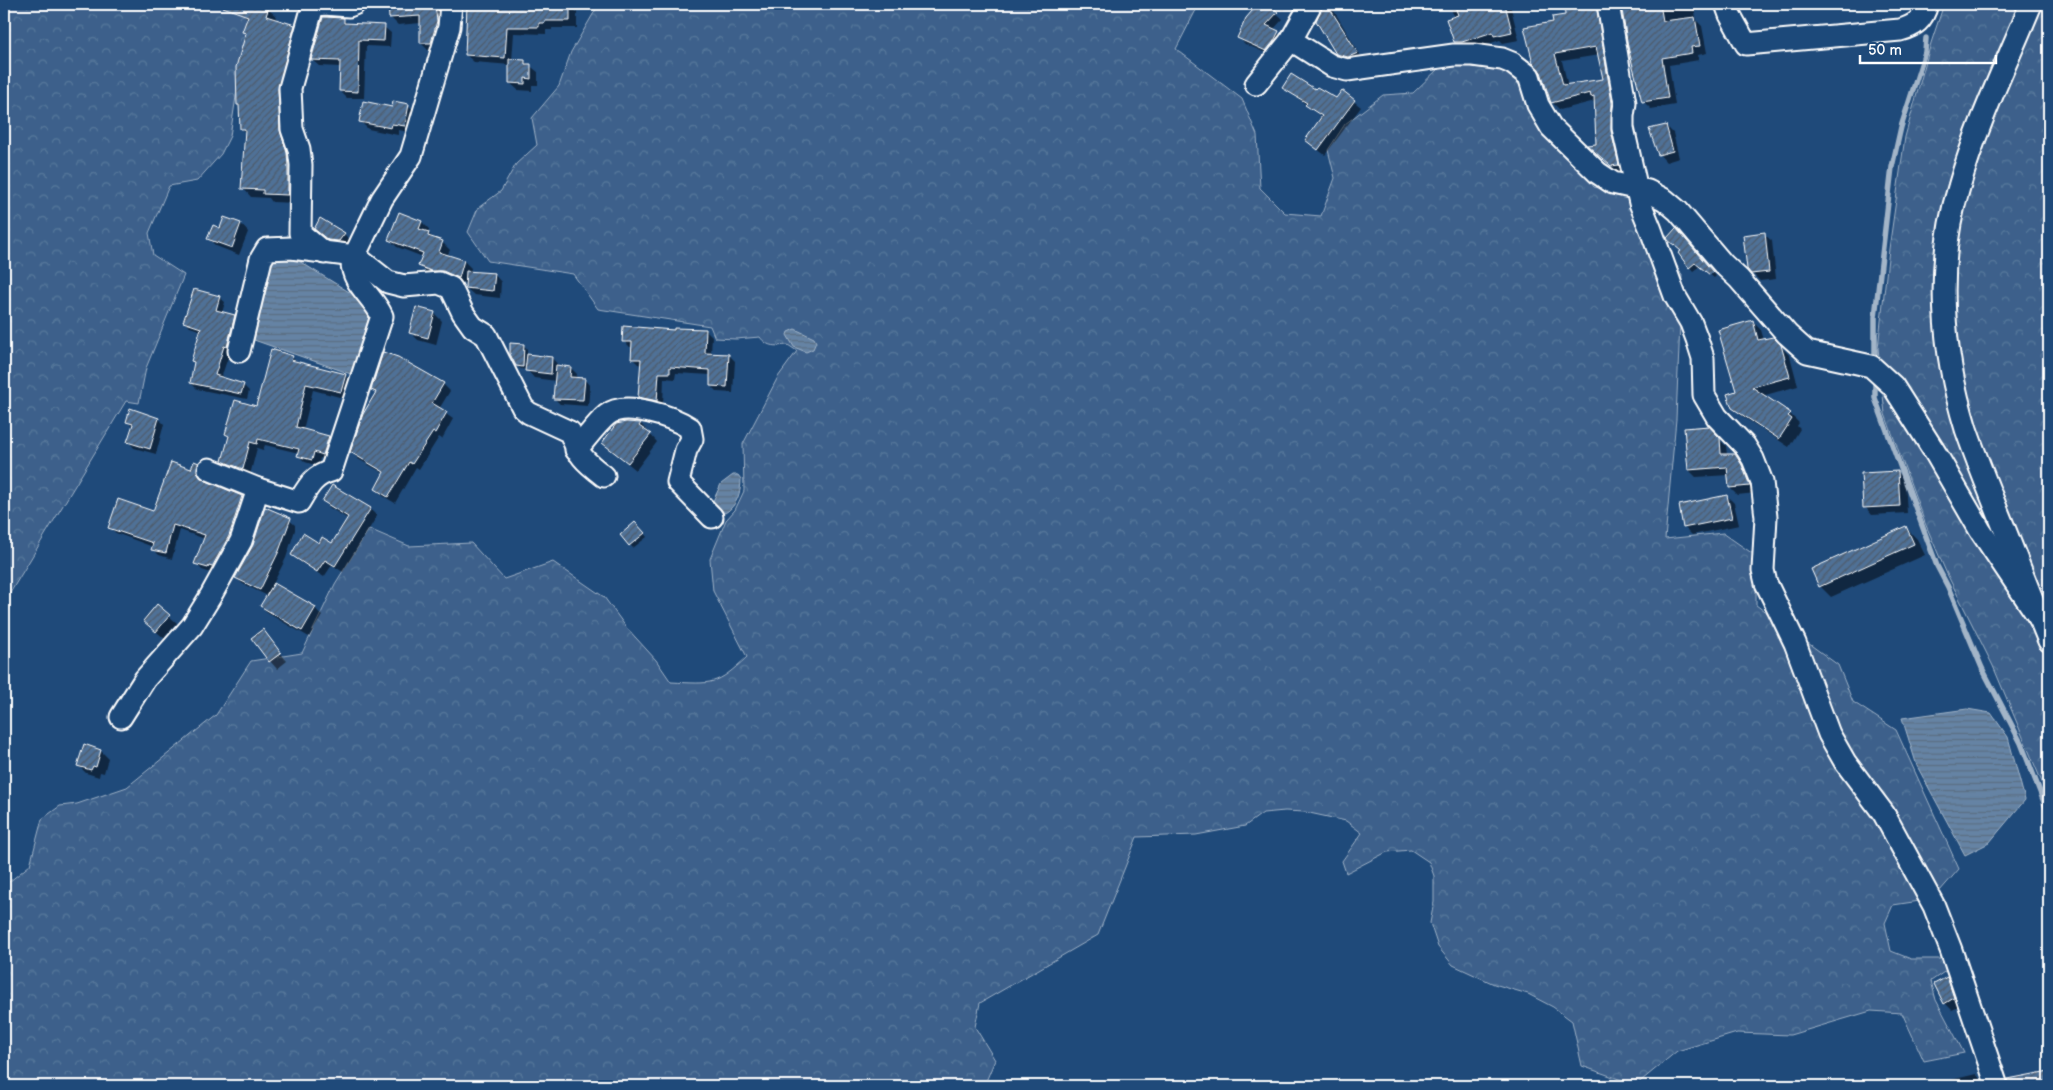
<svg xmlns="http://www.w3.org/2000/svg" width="2053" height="1090" font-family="'Balsamiq Sans',sans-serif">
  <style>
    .forest { fill: url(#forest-crowns); stroke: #9eb0c5 }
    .water { fill: url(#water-rules); stroke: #a3b5c8 }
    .shadow { fill: #0007; fill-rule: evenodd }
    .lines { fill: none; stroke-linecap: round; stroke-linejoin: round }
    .stream { stroke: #a3b5c8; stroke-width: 5.5 }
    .building { fill: url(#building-hatch); stroke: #fff; fill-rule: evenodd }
    .minor-casing { stroke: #fff; stroke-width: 25 }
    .minor { stroke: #1f4a7a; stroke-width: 21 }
  </style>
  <defs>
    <pattern id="forest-crowns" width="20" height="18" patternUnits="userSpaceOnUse" patternTransform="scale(1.25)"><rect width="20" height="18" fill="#3c618b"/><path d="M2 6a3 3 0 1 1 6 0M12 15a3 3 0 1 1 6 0" fill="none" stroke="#59799c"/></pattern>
    <pattern id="water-rules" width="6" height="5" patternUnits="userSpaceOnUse" patternTransform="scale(1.25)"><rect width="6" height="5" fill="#6583a4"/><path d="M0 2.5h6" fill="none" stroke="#5b6d81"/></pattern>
    <pattern id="building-hatch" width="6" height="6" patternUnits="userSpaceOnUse" patternTransform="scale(1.25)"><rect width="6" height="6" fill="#507197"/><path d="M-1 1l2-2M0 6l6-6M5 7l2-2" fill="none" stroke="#4e5b6a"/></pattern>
  </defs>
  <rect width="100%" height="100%" fill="#1f4a7a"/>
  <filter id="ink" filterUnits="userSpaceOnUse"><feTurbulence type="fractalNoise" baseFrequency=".02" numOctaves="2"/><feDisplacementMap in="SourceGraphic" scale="10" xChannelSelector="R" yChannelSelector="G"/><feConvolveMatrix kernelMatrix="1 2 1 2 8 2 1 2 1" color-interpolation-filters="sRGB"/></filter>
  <g filter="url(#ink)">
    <g class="forest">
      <polygon points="4,4 250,4 230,136 221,154 197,181 169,186 149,233 153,255 184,275 146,368 139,403 126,401 4,603"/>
      <path d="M 599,4 L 684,6 L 685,4 L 1207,4 L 1197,8 L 1176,49 L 1242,99 L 1257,135 L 1260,188 L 1285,213 L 1321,216 L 1335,178 L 1328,150 L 1345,124 L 1383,95 L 1413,93 L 1440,67 L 1496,57 L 1529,97 L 1594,187 L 1638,196 L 1682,275 L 1676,419 L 1665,539 L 1723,533 L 1756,556 L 1756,605 L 1838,665 L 1853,702 L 1896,730 L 1959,869 L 1933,899 L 1893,905 L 1885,923 L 1891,951 L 1911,959 L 1941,959 L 1947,970 L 1931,981 L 1936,1000 L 1964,1053 L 1924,1061 L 1902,1013 L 1871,1011 L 1790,1035 L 1737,1033 L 1677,1051 L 1636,1085 L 1582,1066 L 1572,1021 L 1553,1007 L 1528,994 L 1494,984 L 1453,965 L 1438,947 L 1430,923 L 1434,902 L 1434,876 L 1429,862 L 1411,850 L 1387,852 L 1346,873 L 1342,861 L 1362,833 L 1346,821 L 1305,812 L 1285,811 L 1263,813 L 1245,826 L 1196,835 L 1137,837 L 1098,935 L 980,1003 L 975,1027 L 995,1060 L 984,1086 L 4,1086 L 4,886 L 30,865 L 42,819 L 60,806 L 77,804 L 127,787 L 216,715 L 251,661 L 302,653 L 335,584 L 369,529 L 409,546 L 471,543 L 504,579 L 553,562 L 604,597 L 626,627 L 656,660 L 671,682 C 713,684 716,686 747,657 L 713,591 L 710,559 L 726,520 L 735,510 L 744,491 L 743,444 L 778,377 L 797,351 L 788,345 C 776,346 768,348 760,337 L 736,339 L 715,338 L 710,326 L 598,309 L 573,274 L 488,261 L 468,232 L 478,208 L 501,191 L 516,164 L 537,145 L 532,118 L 559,86 L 571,52 Z"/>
      <polygon points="1944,4 2049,4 2049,799 1993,666 1946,572 1925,523 1885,414 1878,348 1889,249 1905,137 1931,43"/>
    </g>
    <g class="water">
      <polygon points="277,256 294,258 354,295 366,309 369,318 361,347 351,374 254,340 273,261"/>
      <polygon points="795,329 814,338 816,342 813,349 806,352 794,347 787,335 788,332"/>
      <path d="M 733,475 L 738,475 L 741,479 C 741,492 737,506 725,513 L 720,511 L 713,501 L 721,484 Z"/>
      <polygon points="1967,709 1991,713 2008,737 2025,800 1989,843 1965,855 1917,766 1902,718"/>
    </g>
    <g class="shadow">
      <polygon points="245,4 255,4 268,9 277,17 275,21 294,27 302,35 296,203 272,202 269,198 251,197 243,188 246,133 241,129 240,106 238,105 247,35 244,31 248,19 242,13"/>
      <polygon points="389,4 438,4 441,6 438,50 428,50 421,43 421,23 398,25 391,18"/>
      <polygon points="468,4 570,5 577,12 577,28 552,28 552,30 546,30 546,34 514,33 512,61 524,61 538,72 538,85 532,85 532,91 518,90 510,83 511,65 474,62 466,55"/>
      <polygon points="1260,4 1267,4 1283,19 1273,30 1284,38 1273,56 1245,44 1239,38 1247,18"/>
      <polygon points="1275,4 1289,4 1283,11"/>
      <polygon points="1326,4 1334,11 1364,61 1345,61 1337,53 1324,5"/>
      <polygon points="1450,4 1510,4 1519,40 1503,43 1500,40 1471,50 1463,50 1455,42 1454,18"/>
      <path d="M 1565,4 L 1591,4 L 1592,12 L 1596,11 L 1604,19 L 1626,173 L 1619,173 L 1596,152 L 1598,145 L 1595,101 L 1560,110 L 1553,103 L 1555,23 L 1567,16 ZM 1599,55 L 1604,81 L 1568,86 L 1562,61 Z"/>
      <polygon points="1644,4 1693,4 1697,21 1702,26 1707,53 1698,55 1699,60 1669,65 1675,105 1651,109 1643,101 1622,7"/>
      <polygon points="344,20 349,25 384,27 391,33 390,47 366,46 364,98 347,98 340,91 341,67 319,66 312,60"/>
      <polygon points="1284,87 1316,91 1336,100 1342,92 1361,107 1325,155 1313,146 1323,118"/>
      <polygon points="408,105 416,113 412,133 399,130 398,135 368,129 361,122 393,108"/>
      <polygon points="1666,126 1673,133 1679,158 1666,162 1659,154"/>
      <polygon points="225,218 241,224 248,232 239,255 216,246 209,239 221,229"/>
      <polygon points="422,222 429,229 428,233 434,239 442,242 450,250 447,256 464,261 471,268 470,273 494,274 501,282 500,298 474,295 466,288 467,284 452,278 427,273 420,266 423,257 397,247 390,240"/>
      <polygon points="1679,233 1716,276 1714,278 1700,266 1693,271 1679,254 1683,251"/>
      <polygon points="344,234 350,240 346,247 336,246 322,235"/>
      <polygon points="1764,234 1772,241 1776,279 1760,281 1748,269"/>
      <polygon points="219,297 225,302 222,313 234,316 240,322 221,378 243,385 249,391 247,399 197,389 191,383 195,364 193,361 202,331 190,327 184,321"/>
      <polygon points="434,313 442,321 436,345 418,340 411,333"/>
      <polygon points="1752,321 1761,330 1764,340 1772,338 1790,356 1798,386 1762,396 1790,414 1799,423 1797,426 1800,429 1789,447 1742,416 1733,407"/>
      <polygon points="706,330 712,336 711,354 729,355 735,361 733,393 717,392 711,386 711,375 676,373 675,379 664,378 663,406 646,403 640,397 642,365 638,364 632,358 633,347 630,347 624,341 675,331"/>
      <polygon points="524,345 527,349 527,356 552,358 559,366 571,368 577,374 576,379 584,379 590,386 588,406 560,404 554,398 556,381 534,378 527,370 521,369 517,366"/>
      <polygon points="292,357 297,362 345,375 352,382 347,399 313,390 303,430 329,437 336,444 330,461 320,458 318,466 305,462 298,455 299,453 265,445 263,450 257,448 250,475 230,467 223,460 229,437 226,434 257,408"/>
      <polygon points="443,384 450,391 439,409 453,419 442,439 439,437 419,469 416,467 395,503 383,496 376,489 385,474 358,459 352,452 376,393 372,389"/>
      <polygon points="159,419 164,424 156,454 134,448 129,442 133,427 127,421"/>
      <polygon points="620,424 641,424 657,442 636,470 603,443"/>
      <polygon points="1708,428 1726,446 1727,455 1735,455 1742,463 1749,473 1756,493 1737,495 1730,488 1729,475 1696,477 1689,470 1686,429"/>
      <polygon points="198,464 204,470 204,480 242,497 248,504 214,574 202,570 196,563 205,539 180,530 172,559 159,555 153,549 153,547 116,533 109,527 154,513"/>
      <polygon points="1898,472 1905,480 1907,513 1872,515 1865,507"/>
      <polygon points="1727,496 1734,503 1739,525 1692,535 1685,528 1680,506"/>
      <polygon points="324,501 370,509 377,516 343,572 332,565 324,577 299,561 292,554 319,545 332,545 348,519 330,508"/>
      <polygon points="288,519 295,525 295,530 286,558 273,584 315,608 322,616 309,637 269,614 261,606 268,596 243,584 236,578"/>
      <polygon points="639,527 647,537 633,548 621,535"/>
      <polygon points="1906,528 1917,539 1925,555 1831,597 1820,586"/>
      <polygon points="157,606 177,623 164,638 152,628"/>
      <polygon points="263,631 287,661 277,669 270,661"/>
      <polygon points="85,746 101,751 108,758 104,773 100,772 99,777 86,773 79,766"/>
      <polygon points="1947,979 1954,986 1961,1006 1952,1010 1945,1003"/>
      <polygon points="2049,1072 2049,1086 2010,1086 2009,1080"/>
      <polygon points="1976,1074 1986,1086 1948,1086 1947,1081"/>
    </g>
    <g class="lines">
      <g class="stream">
        <polyline points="1875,363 1875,317 1892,167 1901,127 1925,52 1926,38"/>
        <polyline points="1875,377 1875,398 1937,566 1948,587 1982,668 2021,743 2049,815"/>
      </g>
    </g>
    <g class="building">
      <polygon points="220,4 259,4 269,7 266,16 295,25 278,89 280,130 287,153 288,166 288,195 263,194 263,190 241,189 245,129 240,129 239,105 237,105 236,67 246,33 242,32 248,16 220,6"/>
      <polygon points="388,4 435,4 437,21 431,43 420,43 420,16 389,18"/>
      <polygon points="570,4 570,21 545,21 545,23 539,23 539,27 507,27 505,58 465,55 467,5"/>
      <polygon points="1258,4 1269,4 1278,12 1266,25 1279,31 1274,41 1266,51 1237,38 1246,18"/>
      <polygon points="1323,4 1327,4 1358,53 1348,57 1336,54 1316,21"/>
      <polygon points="1454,4 1505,4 1512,32 1494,36 1493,32 1462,42 1454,42 1446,19 1458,15"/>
      <path d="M 1564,4 L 1596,4 L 1612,103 L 1611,131 L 1619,165 L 1611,166 L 1587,145 L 1596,144 L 1594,96 L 1591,97 L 1590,93 L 1551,103 L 1541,72 L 1533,63 L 1524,27 L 1553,22 L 1552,17 L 1565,15 ZM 1596,47 L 1603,79 L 1563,85 L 1555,54 Z"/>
      <polygon points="1621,4 1660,4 1663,21 1695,17 1700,46 1691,47 1692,53 1662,58 1668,98 1642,102 1628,47"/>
      <polygon points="323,17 344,18 344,23 385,25 384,41 359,40 358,92 339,91 340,61 311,60"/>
      <polygon points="509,59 525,60 525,64 531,64 531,79 525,78 525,84 509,83"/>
      <polygon points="1291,74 1315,89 1317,87 1336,98 1342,90 1355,100 1318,150 1305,140 1322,116 1305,105 1307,103 1282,88"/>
      <polygon points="363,101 392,107 393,101 409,104 405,126 392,124 391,128 359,122"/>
      <polygon points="1666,125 1673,151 1658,155 1649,129"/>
      <polygon points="399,212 422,221 419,229 429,232 428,236 443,241 439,252 464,260 459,278 443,271 431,271 418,266 423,253 388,240"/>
      <polygon points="224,217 241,223 232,248 207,239 213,225 220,228"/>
      <polygon points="320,218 345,233 339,241 328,240 314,229"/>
      <polygon points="1676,228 1713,272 1710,275 1695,263 1689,268 1678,253 1681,251 1668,240 1667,238"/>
      <polygon points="1765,232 1769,272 1751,274 1747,269 1743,235"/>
      <polygon points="466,271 495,273 493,291 465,288"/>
      <polygon points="194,289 220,296 216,310 235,315 227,347 224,346 215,375 244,384 241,394 190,383 194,362 191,361 201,328 183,322"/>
      <polygon points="416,307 435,312 428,338 409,333"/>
      <polygon points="1753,320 1758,340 1773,337 1781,345 1790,377 1752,387 1791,413 1788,416 1792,419 1779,439 1732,408 1727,394 1736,391 1718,330"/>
      <polygon points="623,326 674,330 674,328 706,329 705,353 729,354 727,387 710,386 710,370 670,367 670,373 659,373 657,401 638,397 641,359 631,359 632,342 622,342"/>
      <polygon points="510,343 524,344 523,367 516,366 510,354"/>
      <polygon points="271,349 293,356 291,360 346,374 341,392 306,384 296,427 329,436 323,455 314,452 312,460 297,456 299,449 258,439 257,444 250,442 243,469 222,461 229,436 225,434 235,400 256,406"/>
      <polygon points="383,352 398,357 444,383 432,403 447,412 435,433 433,432 412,464 409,462 388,497 375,489 384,472 350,452 363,414 376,392 371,390"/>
      <polygon points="527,354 552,357 551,374 525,371"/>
      <polygon points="556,365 571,367 570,377 585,378 583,400 553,399"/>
      <polygon points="130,408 159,418 150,449 127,442 133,424 126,422"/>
      <polygon points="626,422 641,423 639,426 651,434 628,463 602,443 616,424"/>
      <polygon points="1709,426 1720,438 1721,454 1735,454 1742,465 1750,486 1729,488 1727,467 1688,470 1684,428"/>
      <polygon points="194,461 199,463 197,471 204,480 242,496 229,536 212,567 209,566 208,568 194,564 205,535 173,525 166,553 151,550 153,543 108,528 118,499 153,511 171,462 191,469"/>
      <polygon points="1898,471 1900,506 1863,508 1861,473"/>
      <polygon points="332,485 371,508 335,566 325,560 317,572 291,555 303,533 319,543 322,537 332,543 348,517 322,501"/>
      <polygon points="1727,495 1732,518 1683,528 1679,505"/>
      <polygon points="265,507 291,518 279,551 260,590 235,578 253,545"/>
      <polygon points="635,522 645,533 629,546 620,535"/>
      <polygon points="1906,526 1914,544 1819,587 1811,569"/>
      <polygon points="274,583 316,607 302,631 260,606"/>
      <polygon points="157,604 170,615 156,632 143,621"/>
      <polygon points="263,629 281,653 269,662 251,638"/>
      <polygon points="84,744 101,750 96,767 93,766 91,770 77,766"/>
      <polygon points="1947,977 1954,998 1944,1004 1934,984"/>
      <polygon points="2049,1071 2049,1086 2009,1086 2008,1079"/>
    </g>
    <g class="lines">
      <g class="minor-casing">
        <g id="minor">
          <polyline points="324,4 349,6 354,4"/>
          <polyline points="1608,4 1625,103 1623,116 1623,128 1640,203 1651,230 1675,296 1691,323 1697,339 1703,358 1704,395 1717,417 1745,446 1753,459 1762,482 1766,517 1763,570 1766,583 1795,643 1829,734 1845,762 1884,814 1934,906 1951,950 1997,1086"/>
          <path d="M 1726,4 L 1730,15 L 1746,44 L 1900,30 C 1915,26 1923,20 1927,4"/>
          <path d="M 2031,4 C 2006,65 1977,123 1959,187 C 1935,265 1942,351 1966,429 C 1977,461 1990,493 2003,525 C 2018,563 2033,602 2049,641"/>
          <polyline points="1291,40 1332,66 1347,70 1454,55 1473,55 1502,59 1512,63 1529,76 1538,105 1551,127 1598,173 1613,183 1648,191 1665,200 1678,211 1723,264 1739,279 1787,334 1807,352 1871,366 1893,386 1936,454 1980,530 2040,619"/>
          <polyline points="1256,84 1291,40 1311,4"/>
          <polyline points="324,253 300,233 301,165 299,149 292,129 290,88 313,6 325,4"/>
          <path d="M 239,351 L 261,259 L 267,249 L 291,248 L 355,256 L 388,282 L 404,286 L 439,283 L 451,288 L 463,313 L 473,327 L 486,335 L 523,408 L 529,413 L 570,432 C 578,455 584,461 604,476"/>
          <path d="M 576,450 C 586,439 596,424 607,415 C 625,400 673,417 690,428 L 692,439 L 686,450 L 678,482 L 712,517"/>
          <polyline points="209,469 258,489"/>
          <path d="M 121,717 L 145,679 L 192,626 L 210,597 L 241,541 L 258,489 L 299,502 C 308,487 313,476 331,471 L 382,316 C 374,297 351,283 352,261 L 382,199 L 411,156 L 449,27 L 451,4"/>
        </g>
      </g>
      <use href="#minor" class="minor"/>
    </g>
  </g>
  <rect width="2053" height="1090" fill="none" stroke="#1f4a7a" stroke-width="20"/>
  <rect x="10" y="10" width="2033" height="1070" fill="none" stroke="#fff" stroke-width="2" filter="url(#ink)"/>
  <path d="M1860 55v8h136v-8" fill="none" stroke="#ffffff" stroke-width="2.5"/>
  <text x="1868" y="55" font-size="15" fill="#ffffff" stroke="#1f4a7a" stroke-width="4" paint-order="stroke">50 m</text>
</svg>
